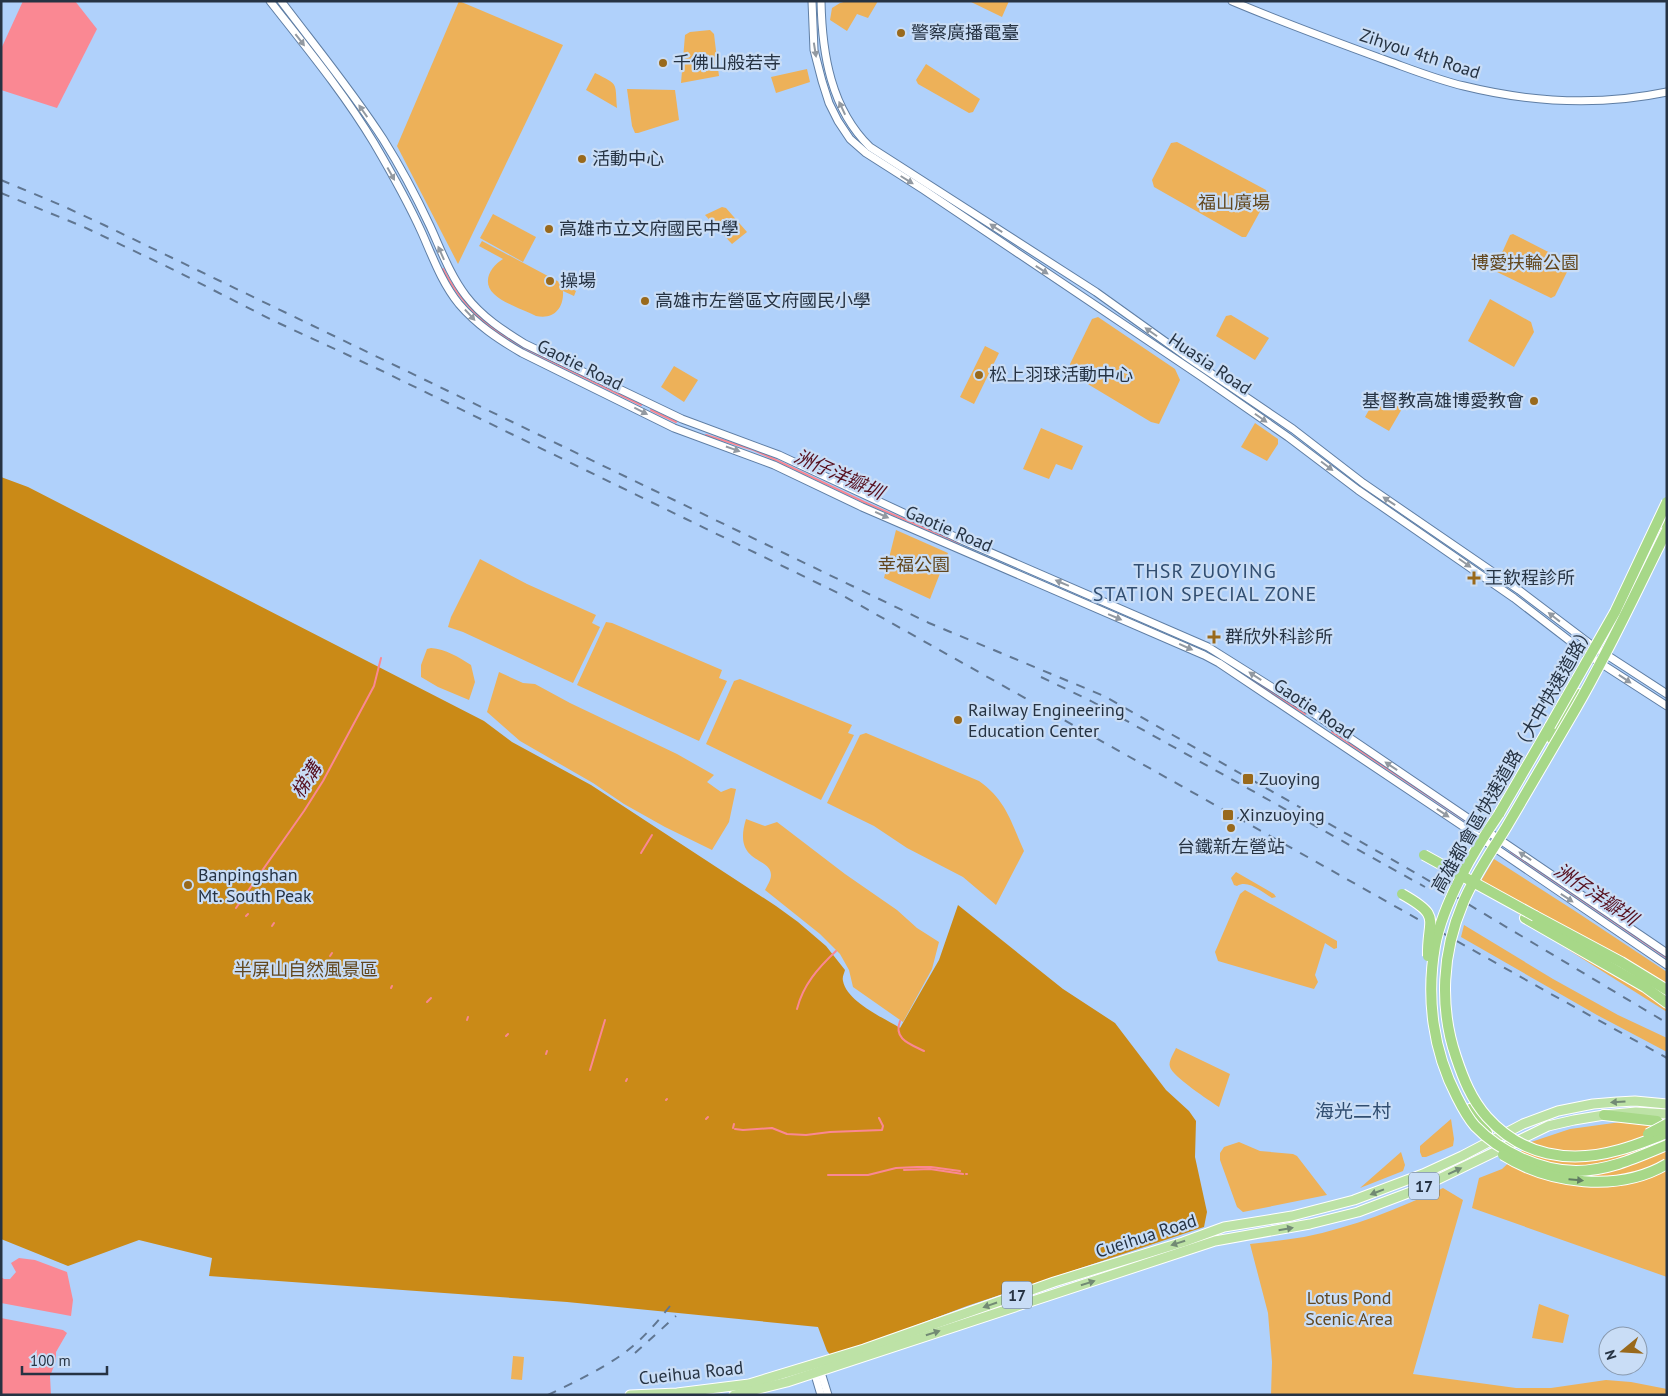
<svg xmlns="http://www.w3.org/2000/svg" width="1668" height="1396" font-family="'PT Sans','Noto Sans TC',sans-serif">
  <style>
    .green { fill: #edb159 }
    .forest { fill: #ca8a17 }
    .water { fill: #fa8893 }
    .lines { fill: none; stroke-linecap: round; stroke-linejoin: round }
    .stream { stroke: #fa8893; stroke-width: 2 }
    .tertiary-casing { stroke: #5f7ea4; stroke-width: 9 }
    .primary-casing { stroke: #fff; stroke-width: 11 }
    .trunk-casing { stroke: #fff; stroke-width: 12 }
    .tertiary { stroke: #fff; stroke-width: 7 }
    .primary { stroke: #bde2a6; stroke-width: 9 }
    .trunk { stroke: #a7d888; stroke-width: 10 }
    .rail { stroke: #607691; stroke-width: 2; stroke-dasharray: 9 9; stroke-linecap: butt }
    .trunk-bridge-casing { stroke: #fff; stroke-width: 12; stroke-linecap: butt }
    .trunk-bridge { stroke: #a7d888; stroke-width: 10 }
    .oneway { fill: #9299a1 }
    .oneway2 { fill: #728a74 }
    .oneway3 { fill: #607d62 }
    .poi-dot { fill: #99691b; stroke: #c9ddf6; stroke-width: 2 }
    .labels { text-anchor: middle; stroke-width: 4.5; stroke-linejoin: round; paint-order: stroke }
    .shield { fill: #c9ddf6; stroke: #576679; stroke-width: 1 }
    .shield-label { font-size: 16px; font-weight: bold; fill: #263343 }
    .poi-label { font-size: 18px; fill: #263343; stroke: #c9ddf6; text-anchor: start }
    .street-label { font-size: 18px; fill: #263343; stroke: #c9ddf6 }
    .park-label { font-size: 18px; fill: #62471e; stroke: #c9ddf6 }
    .water-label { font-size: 19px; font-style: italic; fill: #56101e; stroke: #c9ddf6 }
    .neighbourhood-label { font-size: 19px; fill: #314e71; stroke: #c9ddf6 }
    .quarter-label { font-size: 20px; letter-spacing: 1px; fill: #314e71; stroke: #c9ddf6 }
  </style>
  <rect width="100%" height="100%" fill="#b0d1fb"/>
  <g class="green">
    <polygon points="459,1 563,45 458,264 397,146"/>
    <polygon points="847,1 878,1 868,18 857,14 847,31 830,20 832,8 840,3"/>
    <polygon points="969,1 1009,1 1002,17"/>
    <polygon points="710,30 714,34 719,76 681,83 685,35 690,32"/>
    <polygon points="926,64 980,99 973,112 969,113 918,84 916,80"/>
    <polygon points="807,69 810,82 776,93 771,77"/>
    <path d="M 595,73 C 619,85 615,82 617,108 L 586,90 Z"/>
    <polygon points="627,89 675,90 679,120 638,133 635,133 632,126"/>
    <polygon points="1177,142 1266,190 1268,197 1246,237 1242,237 1154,187 1152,180 1171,143"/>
    <polygon points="722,207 726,208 747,232 732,244 705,215"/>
    <polygon points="493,214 536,237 523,262 480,238"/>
    <polygon points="1513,234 1568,262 1570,266 1555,296 1551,298 1497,272 1496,266 1510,235"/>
    <path d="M 482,241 L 576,291 L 574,296 L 563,291 C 564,308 554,320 536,316 C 524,310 503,303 494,294 C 481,282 491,266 503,259 L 479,246 Z"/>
    <polygon points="1490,299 1531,322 1534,332 1514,367 1468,341"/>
    <polygon points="1231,315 1269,338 1255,360 1216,336 1226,316"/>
    <polygon points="1098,317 1175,369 1180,380 1159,424 1151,422 1071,374 1070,364 1092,319"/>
    <polygon points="985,346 999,353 974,404 960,397"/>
    <polygon points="674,366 698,380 684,402 661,387"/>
    <polygon points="1379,392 1403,407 1389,431 1365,417"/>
    <polygon points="1255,423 1278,439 1278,444 1267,461 1241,447"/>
    <polygon points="1041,428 1083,446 1072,470 1056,464 1049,479 1023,469"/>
    <polygon points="896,530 948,553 930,599 884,578"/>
    <polygon points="480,559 527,584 596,615 592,623 600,627 573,683 463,632 448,627 451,617"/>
    <polygon points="606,622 612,623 722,670 719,678 727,681 699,741 577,685"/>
    <path d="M 431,648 C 446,649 458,657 471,665 L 475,682 L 469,700 L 438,687 L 421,677 L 421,665 L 427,649 Z"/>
    <polygon points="499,672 523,683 535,684 570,703 677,754 714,775 707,782 721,792 731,788 736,789 729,822 712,850 665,827 624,804 593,783 520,741 487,712"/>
    <polygon points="740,679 852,725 848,733 854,735 821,800 706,744 734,681"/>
    <path d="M 866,733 L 979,781 C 1006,800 1011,822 1024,851 L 996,905 L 963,877 L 907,848 L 874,826 L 827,803 L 860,735 Z"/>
    <path d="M 746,819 L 765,826 L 777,822 L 845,874 L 897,910 L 917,928 L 939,942 L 932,969 L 903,1022 L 853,987 L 849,970 L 840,954 L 820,934 L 765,890 C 767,886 771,880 771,875 C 771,856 732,864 746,819 Z"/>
    <polygon points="1494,859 1575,911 1667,972 1667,1012 1537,930 1481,881"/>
    <path d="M 1236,872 L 1274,894 L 1276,897 L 1272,898 C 1262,892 1248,879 1237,886 L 1234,885 L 1231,878 Z"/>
    <polygon points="1245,890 1337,941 1337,948 1334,949 1325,943 1315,975 1318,982 1314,989 1218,961 1215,952 1240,894"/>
    <polygon points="1464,925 1553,979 1618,1015 1667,1038 1667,1052 1597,1015 1461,937"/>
    <path d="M 1176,1048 L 1230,1074 L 1219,1107 C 1210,1101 1172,1076 1170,1067 C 1168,1061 1174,1053 1176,1048 Z"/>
    <polygon points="1451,1119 1454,1139 1453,1146 1426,1157 1422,1157 1420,1152 1420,1146"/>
    <polygon points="1621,1122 1667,1122 1667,1277 1472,1208 1479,1178 1502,1169 1531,1142 1570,1129"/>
    <polygon points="1239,1142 1260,1151 1293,1154 1297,1156 1327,1195 1243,1212 1237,1207 1220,1160 1220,1153 1224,1147"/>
    <polygon points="1401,1152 1405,1165 1403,1171 1360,1188"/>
    <path d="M 1443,1188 L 1463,1200 L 1413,1374 L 1516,1388 L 1551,1388 L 1606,1380 L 1631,1382 L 1667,1389 L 1667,1395 L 1271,1395 L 1272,1362 L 1268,1313 L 1250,1244 C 1268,1242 1286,1240 1304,1237 C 1353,1227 1398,1209 1443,1188 Z"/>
    <polygon points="1539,1304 1569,1315 1563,1343 1532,1338"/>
    <polygon points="513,1356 524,1357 522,1380 511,1379"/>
  </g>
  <path class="forest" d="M 1,477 L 28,487 L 484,721 L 512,742 L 591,785 L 776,906 L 798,922 L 826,946 L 845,970 C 844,974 842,977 843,981 C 847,1002 884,1018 900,1028 L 939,960 L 958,905 L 1063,989 L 1115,1023 L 1166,1090 L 1189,1111 L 1196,1121 L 1195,1157 L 1207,1212 L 1204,1227 L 967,1306 L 832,1357 L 827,1351 L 818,1327 L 567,1302 L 209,1276 L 212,1258 L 139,1240 L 68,1266 L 1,1239 Z"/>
  <g class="water">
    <polygon points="23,1 75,1 97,29 57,108 1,90 1,49"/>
    <polygon points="19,1258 35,1260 67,1272 73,1300 71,1316 1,1303 1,1277 4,1279 10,1279 16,1272 11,1263"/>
    <polygon points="1,1318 63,1330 67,1333 56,1352 56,1361 50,1376 51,1395 1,1395"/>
  </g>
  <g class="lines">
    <g class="stream">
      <path d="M 443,269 C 471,323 509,341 561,366 C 588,379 614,392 641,405"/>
      <polyline points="651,410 676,422"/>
      <polyline points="706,435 754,450 778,461 864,502 959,543"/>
      <polyline points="1242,673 1305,714"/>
      <polyline points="1332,732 1475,827"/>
      <polyline points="1511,852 1667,958"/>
      <polyline points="641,853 652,835"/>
      <polyline points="236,908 304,811 323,781 374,686 381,658"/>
      <polyline points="246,916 248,914"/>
      <polyline points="272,926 274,923"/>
      <polyline points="330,956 332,953"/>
      <polyline points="357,971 359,968"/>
      <polyline points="391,988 392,986"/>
      <polyline points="427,1002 431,998"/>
      <path d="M 797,1009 C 803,985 818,968 836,951"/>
      <polyline points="467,1020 468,1017"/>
      <path d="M 900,1021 C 893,1039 910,1044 924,1051"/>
      <polyline points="506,1036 508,1034"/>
      <polyline points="546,1054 547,1051"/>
      <polyline points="590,1070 605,1020"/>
      <polyline points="626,1081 627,1079"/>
      <polyline points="666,1100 667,1099"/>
      <polyline points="706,1119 708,1117"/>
      <polyline points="733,1128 734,1124"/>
      <polyline points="735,1129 743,1130 772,1128 787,1134 806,1135 830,1132 882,1130 883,1126 879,1118"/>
      <polyline points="904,1170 930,1169 963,1174"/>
      <polyline points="966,1174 967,1174"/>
      <polyline points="828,1175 868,1175 896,1168 917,1167 931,1167 960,1171"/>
    </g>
    <g class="tertiary-casing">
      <g id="tertiary">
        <path d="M 270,1 C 306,47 344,93 374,143 C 391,172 408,202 422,233 C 433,258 442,283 459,304 C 477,325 498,339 522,353 L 674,428 L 774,465 L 862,507 L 1204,655 L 1219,663 L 1476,835 L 1667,965"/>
        <path d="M 281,1 C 315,46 352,91 383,139 C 400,166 416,196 430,226 C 441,250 450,275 466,296 C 482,317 504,331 525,344 L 682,419 L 779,455 L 964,541 L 1208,647 L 1313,713 L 1667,953"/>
        <polyline points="812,1 814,50 822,81 829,103 838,121 850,139 866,153 924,190 1202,377 1288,437 1358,490 1514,598 1588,655 1667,706"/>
        <path d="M 821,1 C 822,54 831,109 870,147 L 1096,292 L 1184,355 L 1293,429 L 1363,483 L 1519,590 L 1593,646 L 1667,694"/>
        <path d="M 1232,1 C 1284,23 1336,42 1388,61 C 1413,70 1438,80 1464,86 C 1529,102 1600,106 1667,92"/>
        <polyline points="819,1366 828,1395"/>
        <polyline points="813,1368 821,1395"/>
      </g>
    </g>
    <g class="primary-casing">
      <g id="primary">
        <polyline points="630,1395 677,1393 749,1384 864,1349 1054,1282 1183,1242 1224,1227 1292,1216 1354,1200 1423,1174 1462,1156 1523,1124 1558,1111 1593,1104 1617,1102 1635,1101 1667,1104"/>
        <polyline points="734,1395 787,1382 1215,1241 1310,1224 1358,1212 1416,1190 1548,1126 1574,1120 1604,1115 1636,1112 1667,1114"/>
      </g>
    </g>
    <g class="trunk-casing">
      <g id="trunk">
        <polyline points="1655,538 1667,515"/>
        <polyline points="1552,739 1578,694"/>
        <polyline points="1499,814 1550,726"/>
        <polyline points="1535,916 1621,962 1667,990"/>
        <polyline points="1525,918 1645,987 1667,1003"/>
        <polyline points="1470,1109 1487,1133"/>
        <path d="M 1604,1115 L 1657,1121 C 1667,1133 1661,1141 1648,1146"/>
      </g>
    </g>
    <use href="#tertiary" class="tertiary"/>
    <use href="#primary" class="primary"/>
    <use href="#trunk" class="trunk"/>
    <g class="rail">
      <polyline points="1,180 63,206 104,225 929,623 1104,696 1421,876 1667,1023"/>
      <polyline points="1,193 84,227 174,270 272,320 378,369 840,594 1551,994 1667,1058"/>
      <polyline points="1041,677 1091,701 1425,887"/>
      <polyline points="635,1353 676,1316"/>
      <path d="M 548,1395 C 576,1381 608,1367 633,1346 C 647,1334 659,1320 670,1306"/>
    </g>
    <g class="trunk-bridge-casing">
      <g id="trunk-bridge">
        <path d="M 1667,530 C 1637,590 1609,651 1576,708 C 1553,748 1530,787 1507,826 C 1492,851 1474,876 1463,903 C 1442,952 1439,1007 1456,1057 C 1463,1078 1471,1099 1487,1117 C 1522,1156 1569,1164 1619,1150 C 1635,1146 1651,1139 1667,1133"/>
        <polyline points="1550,726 1615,612 1667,502"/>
        <path d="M 1499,814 C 1474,850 1443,903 1435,946 C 1426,998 1433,1051 1457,1097 C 1462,1107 1468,1118 1475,1126 C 1500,1152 1541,1171 1576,1171 C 1608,1171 1638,1157 1667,1145"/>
        <polyline points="1424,855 1535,916"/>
        <path d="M 1402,894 C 1443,917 1427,918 1428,956"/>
        <polyline points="1648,1134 1667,1124"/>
        <path d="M 1503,1155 C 1549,1184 1618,1193 1667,1164"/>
      </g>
    </g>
    <use href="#trunk-bridge" class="trunk-bridge"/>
  </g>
  <defs><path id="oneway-solid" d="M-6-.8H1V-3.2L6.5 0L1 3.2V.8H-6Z" transform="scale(1.25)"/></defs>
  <g class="oneway">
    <use href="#oneway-solid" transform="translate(300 40) rotate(52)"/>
    <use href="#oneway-solid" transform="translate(815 50) rotate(81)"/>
    <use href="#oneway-solid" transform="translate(842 108) rotate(-115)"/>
    <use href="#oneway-solid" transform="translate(363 111) rotate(-125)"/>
    <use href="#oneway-solid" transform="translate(391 174) rotate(61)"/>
    <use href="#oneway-solid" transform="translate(907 180) rotate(32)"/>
    <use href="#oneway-solid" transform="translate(996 228) rotate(-147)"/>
    <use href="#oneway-solid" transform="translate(441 253) rotate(-114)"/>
    <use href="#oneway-solid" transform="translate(1042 270) rotate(33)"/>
    <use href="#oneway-solid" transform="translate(470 315) rotate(47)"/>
    <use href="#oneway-solid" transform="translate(1151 332) rotate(-145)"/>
    <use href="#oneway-solid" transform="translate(641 411) rotate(27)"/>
    <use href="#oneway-solid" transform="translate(1261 418) rotate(35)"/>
    <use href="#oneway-solid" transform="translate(733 449) rotate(19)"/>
    <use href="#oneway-solid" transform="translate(1327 466) rotate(37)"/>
    <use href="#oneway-solid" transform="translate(1389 501) rotate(-146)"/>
    <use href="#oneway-solid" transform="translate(882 515) rotate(24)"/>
    <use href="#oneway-solid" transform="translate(1465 563) rotate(35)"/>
    <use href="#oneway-solid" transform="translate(1062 583) rotate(-157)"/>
    <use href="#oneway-solid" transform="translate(1115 617) rotate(23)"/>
    <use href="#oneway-solid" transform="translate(1554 617) rotate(-142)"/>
    <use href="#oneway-solid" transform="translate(1186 647) rotate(24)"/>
    <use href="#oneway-solid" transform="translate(1255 676) rotate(-147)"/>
    <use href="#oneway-solid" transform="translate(1625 679) rotate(34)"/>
    <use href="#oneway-solid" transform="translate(1391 766) rotate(-146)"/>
    <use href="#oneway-solid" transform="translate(1443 813) rotate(34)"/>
    <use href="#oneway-solid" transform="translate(1525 856) rotate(-146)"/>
    <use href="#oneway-solid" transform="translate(1567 898) rotate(34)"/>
  </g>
  <g class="oneway2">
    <use href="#oneway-solid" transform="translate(1618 1102) rotate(176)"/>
    <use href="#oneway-solid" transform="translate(1455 1171) rotate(-25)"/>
    <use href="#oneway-solid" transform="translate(1377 1192) rotate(159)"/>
    <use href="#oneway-solid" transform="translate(1286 1229) rotate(-10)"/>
    <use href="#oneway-solid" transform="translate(1178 1243) rotate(163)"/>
    <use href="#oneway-solid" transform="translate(1088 1283) rotate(-18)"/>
    <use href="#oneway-solid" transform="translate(990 1305) rotate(161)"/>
    <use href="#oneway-solid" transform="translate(933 1333) rotate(-18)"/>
  </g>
  <use class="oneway3" href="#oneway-solid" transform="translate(1576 1180) rotate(5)"/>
  <g class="poi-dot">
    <circle cx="901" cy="33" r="5"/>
    <circle cx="663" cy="63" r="5"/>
    <circle cx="582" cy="159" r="5"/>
    <circle cx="549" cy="229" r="5"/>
    <circle cx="550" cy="281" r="5"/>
    <circle cx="645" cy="301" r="5"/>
    <circle cx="979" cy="375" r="5"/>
    <circle cx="1534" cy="401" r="5"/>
    <path d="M1471.5 570.5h5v5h5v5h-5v5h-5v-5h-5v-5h5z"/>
    <path d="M1211.5 629.5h5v5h5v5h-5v5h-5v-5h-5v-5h5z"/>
    <circle cx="958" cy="720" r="5"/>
    <rect x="1242" y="773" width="12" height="12" rx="2.5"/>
    <rect x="1222" y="809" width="12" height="12" rx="2.5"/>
    <circle cx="1231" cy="828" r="5"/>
    <circle cx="188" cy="885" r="5"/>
  </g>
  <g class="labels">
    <g class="shield">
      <rect x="1409" y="1172.5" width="30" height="27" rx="4"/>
      <rect x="1002" y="1281.5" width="30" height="27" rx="4"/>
    </g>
    <g class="shield-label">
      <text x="1424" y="1192">17</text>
      <text x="1017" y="1301">17</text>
    </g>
    <g class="poi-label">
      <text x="911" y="39">警察廣播電臺</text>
      <text x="673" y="69">千佛山般若寺</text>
      <text x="592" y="165">活動中心</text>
      <text x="559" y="235">高雄市立文府國民中學</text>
      <text x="560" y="287">操場</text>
      <text x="655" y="307">高雄市左營區文府國民小學</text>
      <text x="989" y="381">松上羽球活動中心</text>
      <text x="1524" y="407" text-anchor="end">基督教高雄博愛教會</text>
      <text x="1485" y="584">王欽程診所</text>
      <text x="1225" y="643">群欣外科診所</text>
      <text x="968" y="716">Railway Engineering<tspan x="968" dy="21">Education Center</tspan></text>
      <text x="1259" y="785">Zuoying</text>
      <text x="1239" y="821">Xinzuoying</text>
      <text x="1231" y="853" text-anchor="middle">台鐵新左營站</text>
      <text x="198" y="881">Banpingshan<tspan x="198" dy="21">Mt. South Peak</tspan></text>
    </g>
    <g class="street-label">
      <text transform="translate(1420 54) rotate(18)" y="6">Zihyou 4th Road</text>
      <text transform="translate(1210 364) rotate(34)" y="6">Huasia Road</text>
      <text transform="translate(580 365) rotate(26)" y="6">Gaotie Road</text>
      <text transform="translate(949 529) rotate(23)" y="6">Gaotie Road</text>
      <text transform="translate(1314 709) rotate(34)" y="6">Gaotie Road</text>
      <text transform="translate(1513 759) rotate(-60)" y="6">高雄都會區快速道路（大中快速道路）</text>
      <text transform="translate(1146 1236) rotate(-18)" y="6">Cueihua Road</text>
      <text transform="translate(691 1373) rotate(-6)" y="6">Cueihua Road</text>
    </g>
    <g class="park-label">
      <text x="1234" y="209">福山廣場</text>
      <text x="1525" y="269">博愛扶輪公園</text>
      <text x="914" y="571">幸福公園</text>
      <text x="306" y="976">半屏山自然風景區</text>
      <text x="1349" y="1304">Lotus Pond<tspan x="1349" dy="21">Scenic Area</tspan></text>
    </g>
    <g class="water-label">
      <text transform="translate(839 474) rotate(24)" y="7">洲仔洋瓣圳</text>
      <text transform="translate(306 780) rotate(-58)" y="7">梯溝</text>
      <text transform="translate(1596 894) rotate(34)" y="7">洲仔洋瓣圳</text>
    </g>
    <g class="neighbourhood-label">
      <text x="1353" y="1118">海光二村</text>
    </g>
    <g class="quarter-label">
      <text x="1205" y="578">THSR ZUOYING<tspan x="1205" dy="23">STATION SPECIAL ZONE</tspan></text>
    </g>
  </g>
  <rect width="1668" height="1396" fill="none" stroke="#263343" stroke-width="5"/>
  <g transform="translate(1623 1351) rotate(252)"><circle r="24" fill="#c9ddf6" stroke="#8899ae"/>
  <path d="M0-4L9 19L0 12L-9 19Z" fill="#99691b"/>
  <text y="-8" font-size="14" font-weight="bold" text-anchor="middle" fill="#263343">N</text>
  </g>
  <path d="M22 1366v8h85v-8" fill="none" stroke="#263343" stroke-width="2.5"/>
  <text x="30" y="1366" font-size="15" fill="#263343" stroke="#c9ddf6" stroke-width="4" paint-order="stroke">100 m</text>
</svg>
